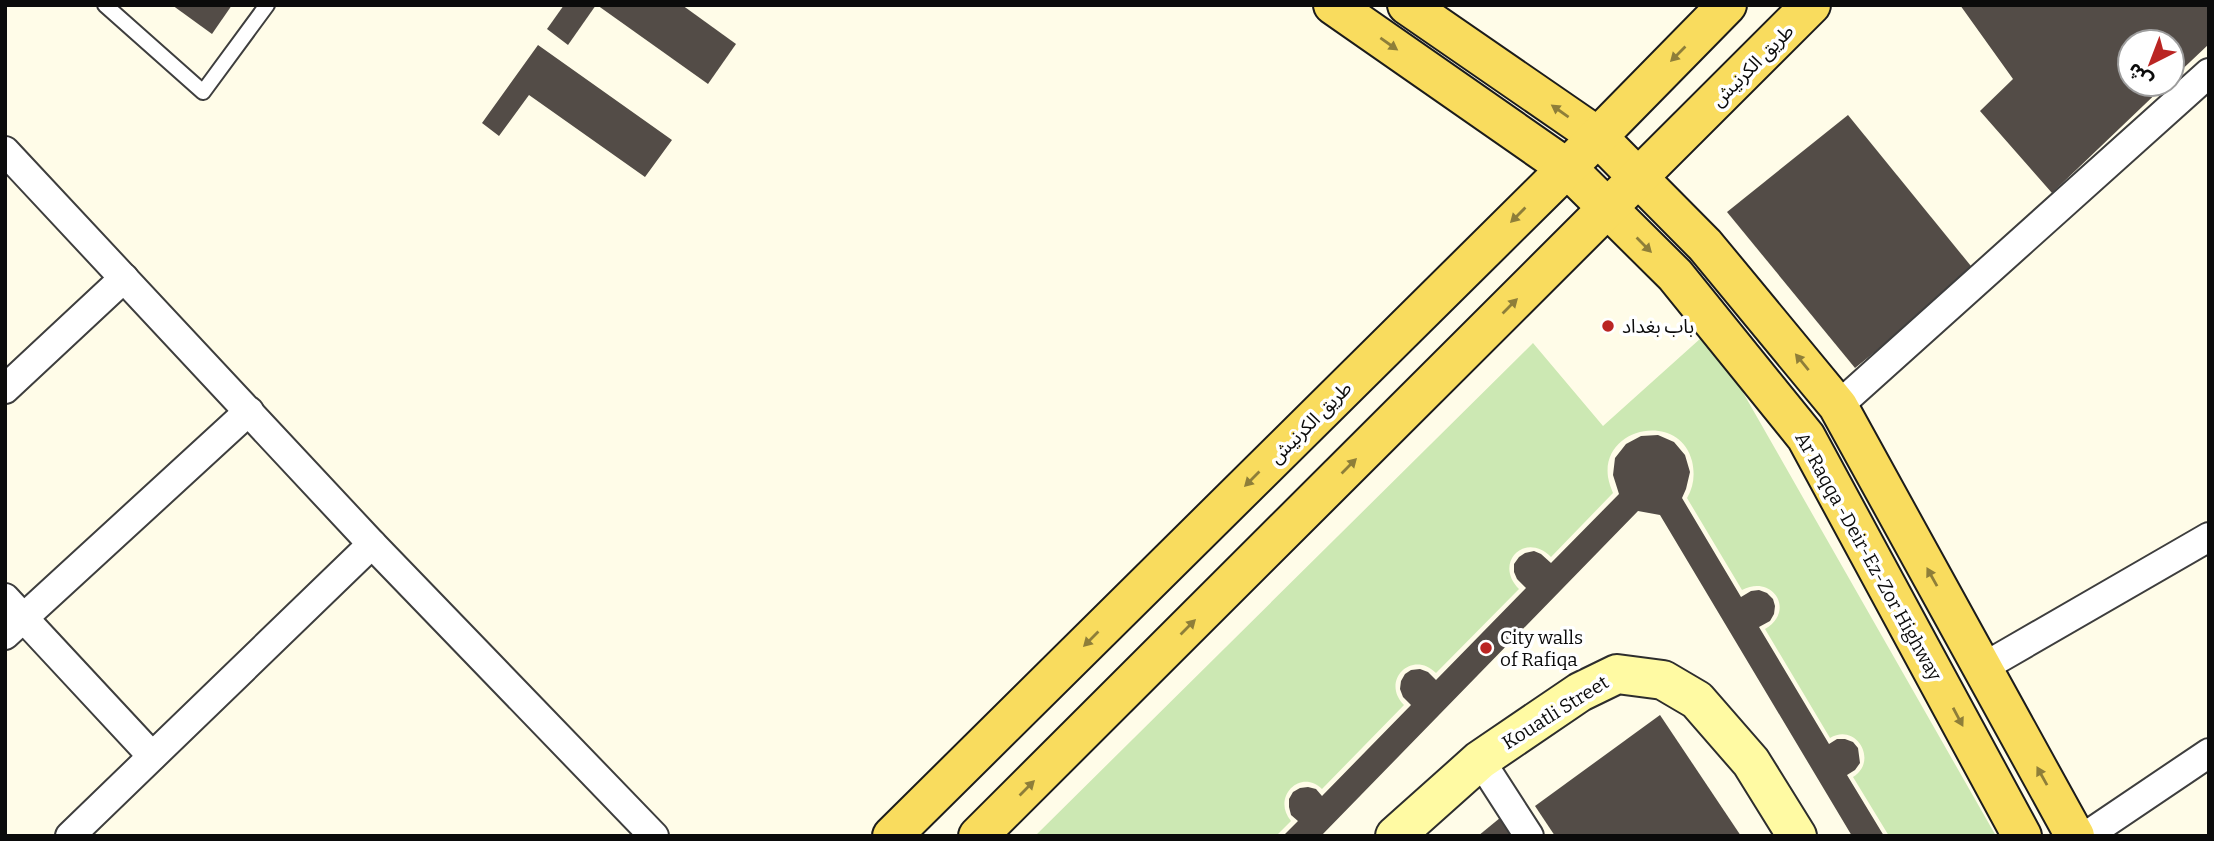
<svg xmlns="http://www.w3.org/2000/svg" width="2214" height="841" font-family="Bitter,'Noto Sans Arabic',serif">
  <style>
    .green { fill: #cce8b3 }
    .building { fill: #534c47 }
    .lines { fill: none; stroke-linecap: round; stroke-linejoin: round }
    .lane-casing { stroke: #3e3e3e; stroke-width: 18 }
    .street-casing { stroke: #3e3e3e; stroke-width: 32 }
    .secondary-casing { stroke: #2d2d2d; stroke-width: 42 }
    .primary-casing { stroke: #1c1c1c; stroke-width: 42 }
    .lane { stroke: #fff; stroke-width: 14 }
    .street { stroke: #fff; stroke-width: 28 }
    .secondary { stroke: #fffaa3; stroke-width: 38 }
    .primary { stroke: #f9dc5e; stroke-width: 38 }
    .oneway { fill: #8e7e39 }
    .poi-dot { fill: #ba2523; stroke: #fff; stroke-width: 2.5 }
    .labels { text-anchor: middle; stroke-width: 7; stroke-linejoin: round; paint-order: stroke }
    .street-label { font-size: 19px; fill: #0b0b0b; stroke: #fff }
    .poi-label { font-size: 19px; fill: #0b0b0b; stroke: #fff; text-anchor: start }
  </style>
  <rect width="100%" height="100%" fill="#fffce8"/>
  <path class="green" d="M 1701,338 L 1741,389 L 1996,836 L 1889,836 L 1853,777 C 1879,761 1856,722 1830,738 L 1765,629 C 1796,611 1773,574 1742,590 L 1687,498 C 1694,486 1695,474 1692,461 C 1679,411 1601,427 1608,477 C 1609,483 1611,488 1613,493 L 1551,557 C 1525,531 1493,563 1519,589 L 1436,673 C 1412,649 1380,681 1404,705 L 1322,789 C 1301,768 1271,797 1291,821 L 1276,836 L 1035,836 L 1533,343 L 1603,426 Z"/>
  <g class="building">
    <polygon points="172,5 232,5 212,34"/>
    <polygon points="564,5 596,5 568,45 547,29"/>
    <polygon points="597,5 682,5 736,44 708,84"/>
    <polygon points="1960,5 2209,5 2209,44 2172,79 2172,42 2130,42 2130,84 2166,84 2052,193 1980,111 2013,79"/>
    <polygon points="538,45 672,140 645,177 529,95 499,136 482,123"/>
    <polygon points="1848,115 1975,271 1855,368 1727,212"/>
    <polygon points="1658,435 1674,442 1685,455 1690,472 1686,489 1682,498 1741,597 1751,591 1759,590 1767,593 1773,599 1775,606 1774,614 1770,621 1759,627 1829,744 1837,739 1845,739 1853,742 1858,748 1860,763 1855,770 1847,775 1884,836 1852,836 1660,515 1638,511 1321,836 1283,836 1298,821 1291,815 1289,807 1289,799 1293,792 1300,788 1308,787 1316,789 1322,796 1411,705 1403,697 1400,689 1401,681 1405,674 1411,670 1420,669 1428,672 1436,680 1526,588 1517,579 1514,572 1514,564 1519,557 1525,553 1534,551 1541,554 1551,563 1619,494 1613,475 1615,458 1626,444 1641,436"/>
    <polygon points="1660,715 1741,836 1555,836 1535,806"/>
    <polygon points="1506,813 1520,836 1478,836"/>
  </g>
  <g class="lines">
    <g class="lane-casing">
      <polyline id="lane" points="105,5 203,92 267,5"/>
    </g>
    <g class="street-casing">
      <g id="street">
        <polyline points="5,151 372,544 654,836"/>
        <polyline points="5,389 124,278"/>
        <polyline points="1838,406 2209,73"/>
        <polyline points="5,598 152,756"/>
        <polyline points="5,635 249,411"/>
        <polyline points="1982,668 2209,537"/>
        <polyline points="1480,760 1529,836"/>
        <polyline points="70,836 372,544"/>
        <polyline points="2086,836 2209,753"/>
      </g>
    </g>
    <g class="secondary-casing">
      <polyline id="secondary" points="1395,836 1480,760 1580,692 1617,674 1663,680 1697,700 1751,762 1797,836"/>
    </g>
    <g class="primary-casing">
      <g id="primary">
        <polyline points="1333,5 1567,168 1675,275 1806,437 2022,836"/>
        <polyline points="1407,5 1597,136 1705,245 1838,406 2075,836"/>
        <polyline points="892,836 1567,168 1727,5"/>
        <polyline points="978,836 1811,5"/>
      </g>
    </g>
    <use href="#lane" class="lane"/>
    <use href="#street" class="street"/>
    <use href="#secondary" class="secondary"/>
    <use href="#primary" class="primary"/>
  </g>
  <defs><path id="oneway-solid" d="M-6-.8H1V-3.2L6.5 0L1 3.2V.8H-6Z" transform="scale(1.75)"/></defs>
  <g class="oneway">
    <use href="#oneway-solid" transform="translate(1389 44) rotate(35)"/>
    <use href="#oneway-solid" transform="translate(1678 54) rotate(135)"/>
    <use href="#oneway-solid" transform="translate(1560 111) rotate(-145)"/>
    <use href="#oneway-solid" transform="translate(1518 215) rotate(135)"/>
    <use href="#oneway-solid" transform="translate(1644 245) rotate(45)"/>
    <use href="#oneway-solid" transform="translate(1510 306) rotate(-45)"/>
    <use href="#oneway-solid" transform="translate(1802 362) rotate(-129)"/>
    <use href="#oneway-solid" transform="translate(1349 466) rotate(-45)"/>
    <use href="#oneway-solid" transform="translate(1252 479) rotate(135)"/>
    <use href="#oneway-solid" transform="translate(1932 577) rotate(-119)"/>
    <use href="#oneway-solid" transform="translate(1188 627) rotate(-45)"/>
    <use href="#oneway-solid" transform="translate(1091 639) rotate(135)"/>
    <use href="#oneway-solid" transform="translate(1958 717) rotate(62)"/>
    <use href="#oneway-solid" transform="translate(2042 776) rotate(-119)"/>
    <use href="#oneway-solid" transform="translate(1027 788) rotate(-45)"/>
  </g>
  <g class="poi-dot">
    <circle cx="1608" cy="326" r="7"/>
    <circle cx="1486" cy="648" r="7"/>
  </g>
  <g class="labels">
    <g class="street-label">
      <text transform="translate(1752 65) rotate(-45)" y="7">طريق الكرنيش</text>
      <text transform="translate(1310 422) rotate(-45)" y="7">طريق الكرنيش</text>
      <text transform="translate(1869 556) rotate(61)" y="7">Ar Raqqa -Deir-Ez-Zor Highway</text>
      <text transform="translate(1555 712) rotate(-32)" y="7">Kouatli Street</text>
    </g>
    <g class="poi-label">
      <text x="1622" y="333">باب بغداد</text>
      <text x="1500" y="644">City walls<tspan x="1500" dy="22">of Rafiqa</tspan></text>
    </g>
  </g>
  <rect width="2214" height="841" fill="none" stroke="#0b0b0b" stroke-width="14"/>
  <g transform="translate(2151 63) rotate(222)"><circle r="33" fill="#ffffff" stroke="#9d9d9d" stroke-width="2"/>
  <path d="M0-5L12 26L0 18L-12 26Z" fill="#ba2523"/>
  <text y="-10" font-size="19" font-weight="bold" text-anchor="middle" fill="#0b0b0b">ش</text>
  </g>
</svg>
